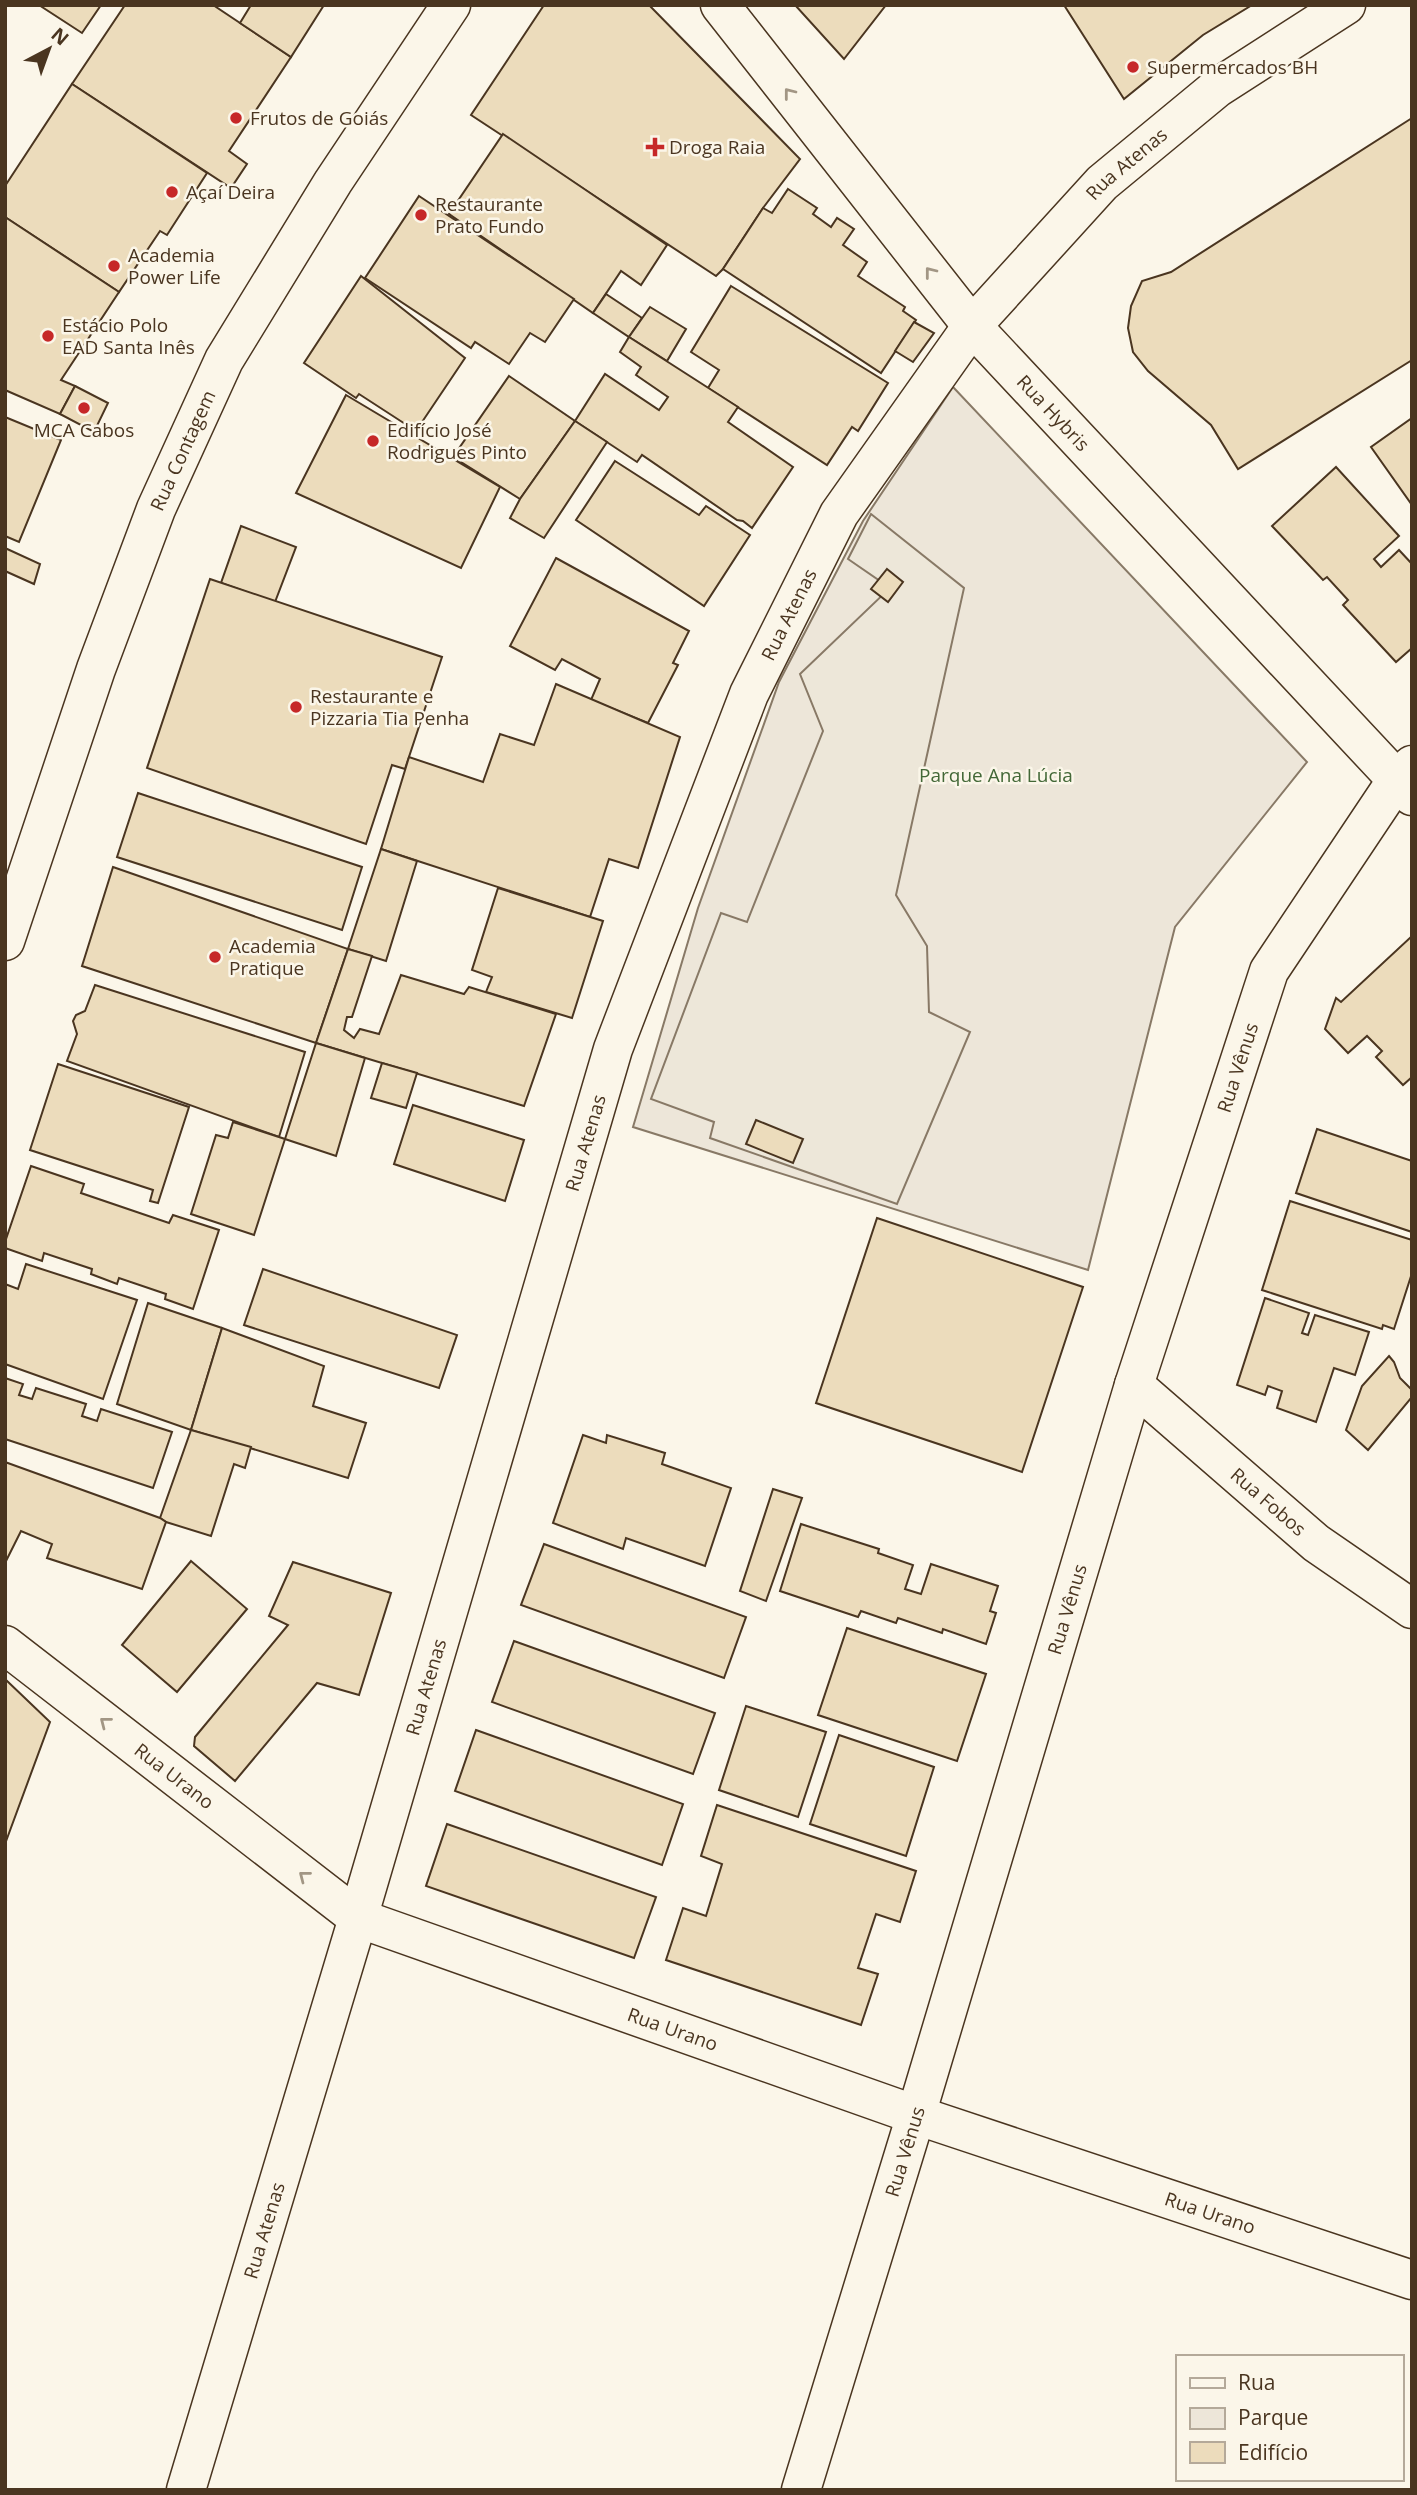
<svg xmlns="http://www.w3.org/2000/svg" width="1417" height="2495" font-family="'Open Sans',sans-serif">
  <style>
    .green { fill: #ede6d9; stroke: #887966; stroke-width: 2 }
    .parking { fill: #ede7d9; stroke: #887966; stroke-width: 2 }
    .building { fill: #ecdcbc; stroke: #4a3520; stroke-width: 2 }
    .lines { fill: none; stroke-linecap: round; stroke-linejoin: round }
    .street-casing { stroke: #4a3520; stroke-width: 41 }
    .secondary-casing { stroke: #4a3520; stroke-width: 41 }
    .street { stroke: #fbf6e9; stroke-width: 38 }
    .secondary { stroke: #fbf6e9; stroke-width: 38 }
    .oneway { stroke: #a29684 }
    .poi-dot { fill: #c62828; stroke: #fbf6e9; stroke-width: 2.5 }
    .labels { text-anchor: middle; stroke-width: 5; stroke-linejoin: round; paint-order: stroke }
    .poi-label { font-size: 19px; fill: #4a3520; stroke: #fbf6e9; text-anchor: start }
    .street-label { font-size: 19px; fill: #4a3520; stroke: #fbf6e9 }
    .park-label { font-size: 19px; fill: #436837; stroke: #fbf6e9 }
  </style>
  <rect width="100%" height="100%" fill="#fbf6e9"/>
  <polygon class="green" points="953,387 1307,762 1175,927 1088,1270 633,1127 698,908 779,682 863,521"/>
  <polygon class="parking" points="871,514 964,588 896,895 927,946 929,1012 970,1032 897,1204 710,1138 714,1122 651,1099 721,913 747,922 823,731 800,674 890,588 848,559"/>
  <g class="building">
    <polygon points="39,5 101,5 82,33"/>
    <polygon points="125,5 213,5 291,57 229,151 247,164 231,188 72,84"/>
    <polygon points="251,5 324,5 291,57 240,23"/>
    <polygon points="544,5 649,5 800,159 763,208 723,269 716,276 471,115"/>
    <polygon points="795,5 886,5 844,59"/>
    <polygon points="1064,5 1252,5 1203,35 1124,99"/>
    <polygon points="72,84 207,173 167,235 160,231 119,292 5,217 5,186"/>
    <polygon points="1412,118 1412,360 1238,469 1211,425 1148,371 1133,352 1128,328 1131,306 1142,281 1171,272"/>
    <polygon points="503,134 667,245 641,285 621,271 593,313 449,214"/>
    <polygon points="788,189 817,208 813,214 831,227 837,218 854,229 843,245 867,262 858,276 905,307 903,311 916,320 881,373 723,269 763,208 772,213"/>
    <polygon points="419,196 574,299 545,342 530,333 509,364 475,342 471,348 365,278"/>
    <polygon points="5,217 119,292 61,380 75,386 60,414 5,390"/>
    <polygon points="361,276 465,358 416,431 359,394 356,398 304,363"/>
    <polygon points="731,286 888,383 858,431 852,427 827,465 708,388 719,370 691,352"/>
    <polygon points="606,294 642,318 629,337 593,313"/>
    <polygon points="650,307 686,329 667,361 629,337"/>
    <polygon points="914,322 934,333 913,362 895,351"/>
    <polygon points="629,337 738,407 728,422 793,467 752,528 743,521 737,520 642,455 637,462 575,421 605,374 659,410 668,397 636,375 641,367 620,352"/>
    <polygon points="509,376 575,421 520,499 453,457"/>
    <polygon points="75,386 108,403 94,432 60,414"/>
    <polygon points="346,395 500,487 461,568 296,493"/>
    <polygon points="5,417 61,440 19,542 5,536"/>
    <polygon points="1412,418 1412,505 1371,447"/>
    <polygon points="575,421 607,442 544,538 510,518 520,499"/>
    <polygon points="615,461 699,515 706,506 750,535 704,606 576,520"/>
    <polygon points="1336,467 1399,536 1374,559 1381,567 1399,550 1412,564 1412,648 1396,662 1343,605 1348,600 1327,577 1323,580 1272,526"/>
    <polygon points="241,526 296,547 275,602 221,583"/>
    <polygon points="5,548 40,564 34,584 5,571"/>
    <polygon points="556,558 689,631 673,663 678,665 648,723 591,700 600,679 562,659 555,670 510,646"/>
    <polygon points="887,569 903,582 888,602 871,589"/>
    <polygon points="210,579 442,657 405,769 392,765 366,844 147,768"/>
    <polygon points="556,684 680,737 638,868 609,859 590,917 381,849 409,757 483,782 500,734 534,745"/>
    <polygon points="138,793 362,867 342,930 117,857"/>
    <polygon points="381,849 417,861 386,961 348,949"/>
    <polygon points="113,867 348,949 316,1043 82,966"/>
    <polygon points="498,888 603,921 572,1018 486,992 492,977 472,970"/>
    <polygon points="1412,936 1412,1077 1403,1085 1376,1057 1382,1051 1367,1036 1348,1053 1325,1029 1336,998 1341,1002"/>
    <polygon points="348,949 372,956 352,1017 347,1017 344,1030 354,1038 360,1029 379,1034 401,975 464,994 469,987 556,1014 524,1106 316,1043"/>
    <polygon points="95,985 305,1052 279,1137 67,1061 77,1034 73,1021 76,1015 85,1011"/>
    <polygon points="316,1043 365,1058 336,1156 285,1139"/>
    <polygon points="382,1063 417,1073 406,1108 371,1098"/>
    <polygon points="58,1064 189,1107 158,1203 150,1201 153,1190 30,1150"/>
    <polygon points="413,1105 524,1140 505,1201 394,1164"/>
    <polygon points="756,1120 803,1139 793,1163 746,1144"/>
    <polygon points="233,1122 285,1139 254,1235 191,1214 216,1135 228,1138"/>
    <polygon points="1317,1129 1412,1161 1412,1232 1296,1193"/>
    <polygon points="31,1166 84,1184 81,1193 169,1223 173,1215 219,1230 193,1309 165,1299 166,1294 119,1278 117,1284 91,1274 92,1269 44,1253 42,1261 5,1248 5,1242"/>
    <polygon points="1290,1201 1412,1240 1412,1273 1394,1329 1383,1325 1382,1329 1262,1290"/>
    <polygon points="877,1218 1083,1287 1022,1472 816,1403"/>
    <polygon points="26,1264 137,1300 103,1399 5,1364 5,1284 18,1289"/>
    <polygon points="263,1269 457,1335 439,1388 244,1325"/>
    <polygon points="1265,1298 1309,1313 1302,1333 1308,1335 1315,1315 1369,1332 1355,1375 1334,1368 1316,1422 1277,1408 1282,1391 1268,1386 1265,1395 1237,1385"/>
    <polygon points="148,1303 222,1328 191,1430 117,1404"/>
    <polygon points="222,1328 324,1366 313,1406 366,1423 348,1478 191,1430"/>
    <polygon points="1389,1356 1394,1362 1400,1378 1412,1390 1412,1397 1368,1450 1346,1430 1362,1386"/>
    <polygon points="5,1378 23,1384 19,1395 32,1399 36,1388 86,1404 82,1416 97,1421 101,1409 172,1432 153,1488 5,1439"/>
    <polygon points="191,1430 251,1447 245,1468 234,1464 211,1536 166,1522 160,1518"/>
    <polygon points="583,1435 606,1443 607,1435 665,1453 662,1464 731,1488 705,1566 626,1538 623,1549 553,1523"/>
    <polygon points="5,1462 160,1518 166,1522 142,1589 47,1558 52,1544 21,1531 5,1563"/>
    <polygon points="773,1489 802,1498 766,1601 740,1591"/>
    <polygon points="801,1524 879,1549 878,1553 913,1565 905,1589 921,1594 931,1564 998,1586 990,1611 996,1613 986,1644 943,1629 942,1633 898,1618 896,1623 861,1611 858,1617 780,1591"/>
    <polygon points="544,1544 746,1617 724,1678 521,1605"/>
    <polygon points="191,1561 247,1609 177,1692 122,1645"/>
    <polygon points="293,1562 391,1593 359,1695 317,1683 235,1781 194,1746 195,1737 288,1625 269,1616"/>
    <polygon points="847,1628 986,1674 957,1761 818,1715"/>
    <polygon points="514,1641 715,1713 693,1774 492,1702"/>
    <polygon points="5,1679 50,1722 5,1844"/>
    <polygon points="746,1706 826,1732 798,1817 719,1790"/>
    <polygon points="476,1730 683,1804 662,1865 455,1791"/>
    <polygon points="839,1735 934,1767 906,1856 810,1824"/>
    <polygon points="717,1805 916,1871 900,1922 876,1914 858,1968 878,1974 861,2025 666,1960 683,1908 706,1916 722,1864 701,1856"/>
    <polygon points="447,1824 656,1897 634,1958 426,1886"/>
  </g>
  <g class="lines">
    <g class="street-casing">
      <g id="street">
        <path id="s1" d="M 720,5 L 972,326 L 1412,796"/>
        <path id="s2" d="M 1134,1385 L 1316,1543 L 1412,1609"/>
        <path id="s3" d="M 5,1645 L 358,1918 L 916,2115 L 1412,2280"/>
        <path id="s4" d="M 186,2490 L 358,1918 L 613,1049 L 749,694 L 839,514 L 972,326 L 1102,183 L 1217,88 L 1346,5"/>
        <path id="s5" d="M 801,2490 L 916,2115 L 1134,1385 L 1269,971 L 1396,781 L 1412,765"/>
      </g>
    </g>
    <g class="secondary-casing">
      <g id="secondary">
        <path id="s6" d="M 5,941 L 96,669 L 156,509 L 224,360 L 333,182 L 451,5"/>
      </g>
    </g>
    <use href="#street" class="street"/>
    <use href="#secondary" class="secondary"/>
  </g>
  <defs><path id="oneway-chevron" d="M-2-3.5L2.5 0L-2 3.5" fill="none" stroke-width="1.6" stroke-linecap="round" stroke-linejoin="round" transform="scale(1.75)"/></defs>
  <g class="oneway">
    <use href="#oneway-chevron" transform="translate(789 93) rotate(-128)"/>
    <use href="#oneway-chevron" transform="translate(930 272) rotate(-128)"/>
    <use href="#oneway-chevron" transform="translate(105 1722) rotate(-142)"/>
    <use href="#oneway-chevron" transform="translate(304 1876) rotate(-142)"/>
  </g>
  <g class="poi-dot">
    <circle cx="1133" cy="67" r="7"/>
    <circle cx="236" cy="118" r="7"/>
    <path d="M651.5 136.5h7v7h7v7h-7v7h-7v-7h-7v-7h7z"/>
    <circle cx="172" cy="192" r="7"/>
    <circle cx="421" cy="215" r="7"/>
    <circle cx="114" cy="266" r="7"/>
    <circle cx="48" cy="336" r="7"/>
    <circle cx="84" cy="408" r="7"/>
    <circle cx="373" cy="441" r="7"/>
    <circle cx="296" cy="707" r="7"/>
    <circle cx="215" cy="957" r="7"/>
  </g>
  <g class="labels">
    <g class="poi-label">
      <text x="1147" y="74">Supermercados BH</text>
      <text x="250" y="125">Frutos de Goiás</text>
      <text x="669" y="154">Droga Raia</text>
      <text x="186" y="199">Açaí Deira</text>
      <text x="435" y="211">Restaurante<tspan x="435" dy="22">Prato Fundo</tspan></text>
      <text x="128" y="262">Academia<tspan x="128" dy="22">Power Life</tspan></text>
      <text x="62" y="332">Estácio Polo<tspan x="62" dy="22">EAD Santa Inês</tspan></text>
      <text x="84" y="437" text-anchor="middle">MCA Cabos</text>
      <text x="387" y="437">Edifício José<tspan x="387" dy="22">Rodrigues Pinto</tspan></text>
      <text x="310" y="703">Restaurante e<tspan x="310" dy="22">Pizzaria Tia Penha</tspan></text>
      <text x="229" y="953">Academia<tspan x="229" dy="22">Pratique</tspan></text>
    </g>
    <g class="street-label">
      <text dy="7" stroke="none"><textPath href="#s4" startOffset="2539">Rua Atenas</textPath></text>
      <text dy="7" stroke="none"><textPath href="#s1" startOffset="527">Rua Hybris</textPath></text>
      <text dy="7" stroke="none"><textPath href="#s6" startOffset="522">Rua Contagem</textPath></text>
      <text dy="7" stroke="none"><textPath href="#s4" startOffset="1972">Rua Atenas</textPath></text>
      <text dy="7" stroke="none"><textPath href="#s5" startOffset="1488">Rua Vênus</textPath></text>
      <text dy="7" stroke="none"><textPath href="#s4" startOffset="1405">Rua Atenas</textPath></text>
      <text dy="7" stroke="none"><textPath href="#s2" startOffset="178">Rua Fobos</textPath></text>
      <text dy="7" stroke="none"><textPath href="#s5" startOffset="920">Rua Vênus</textPath></text>
      <text dy="7" stroke="none"><textPath href="#s4" startOffset="838">Rua Atenas</textPath></text>
      <text dy="7" stroke="none"><textPath href="#s3" startOffset="214">Rua Urano</textPath></text>
      <text dy="7" stroke="none"><textPath href="#s3" startOffset="780">Rua Urano</textPath></text>
      <text dy="7" stroke="none"><textPath href="#s5" startOffset="354">Rua Vênus</textPath></text>
      <text dy="7" stroke="none"><textPath href="#s3" startOffset="1348">Rua Urano</textPath></text>
      <text dy="7" stroke="none"><textPath href="#s4" startOffset="271">Rua Atenas</textPath></text>
    </g>
    <g class="park-label">
      <text x="996" y="782">Parque Ana Lúcia</text>
    </g>
  </g>
  <rect width="1417" height="2495" fill="none" stroke="#4a3520" stroke-width="14"/>
  <rect x="1176" y="2355" width="228" height="126" fill="#fbf6e9" stroke="#b4a999" stroke-width="2"/>
  <rect x="1190" y="2378" width="35" height="10" fill="#fbf6e9" stroke="#b4a999" stroke-width="2"/>
  <text x="1238" y="2390" font-size="21" fill="#4a3520">Rua</text>
  <rect x="1190" y="2408" width="35" height="21" fill="#ede6d9" stroke="#b4a999" stroke-width="2"/>
  <text x="1238" y="2425" font-size="21" fill="#4a3520">Parque</text>
  <rect x="1190" y="2442" width="35" height="21" fill="#ecdcbc" stroke="#b4a999" stroke-width="2"/>
  <text x="1238" y="2460" font-size="21" fill="#4a3520">Edifício</text>
  <g transform="translate(49 49) rotate(41)" stroke="#fbf6e9" stroke-width="5" paint-order="stroke">
  <path d="M0-5L12 26L0 18L-12 26Z" fill="#4a3520"/>
  <text y="-10" font-size="19" font-weight="bold" text-anchor="middle" fill="#4a3520">N</text>
  </g>
</svg>
